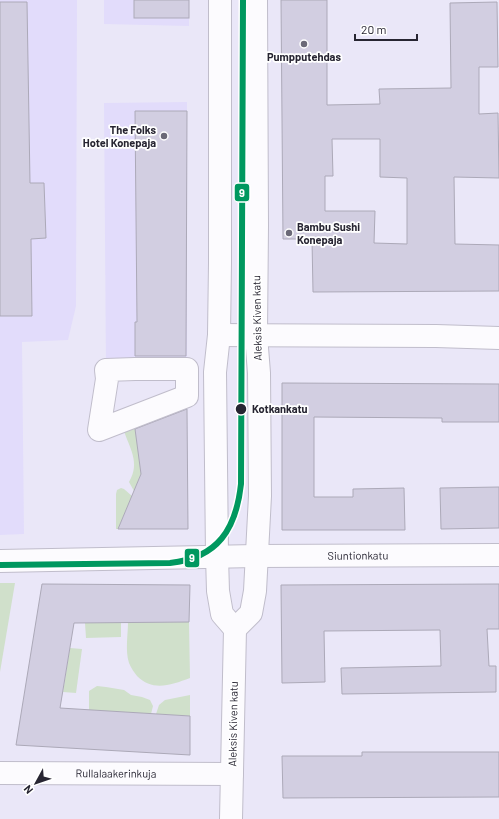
<svg xmlns="http://www.w3.org/2000/svg" width="499" height="819" font-family="Barlow,sans-serif">
  <style>
    .built { fill: #e2dcfb }
    .green { fill: #d0e0cb }
    .building { fill: #d2cee1; stroke: #aca9b8; fill-rule: evenodd }
    .lines { fill: none; stroke-linecap: round; stroke-linejoin: round }
    .minor-casing { stroke: #c0bdcb; stroke-width: 24 }
    .major-casing { stroke: #c0bdcb; stroke-width: 24 }
    .minor { stroke: #fcfbfe; stroke-width: 22 }
    .major { stroke: #fcfbfe; stroke-width: 22 }
    .tram-1-casing { stroke: #fff; stroke-width: 9 }
    .tram-1 { stroke: #00985f; stroke-width: 6 }
    .poi-dot { fill: #6b6977; stroke: #fff; stroke-width: 1.5 }
    .stop-dot { fill: #272532; stroke: #fff; stroke-width: 1.5 }
    .labels { text-anchor: middle; stroke-width: 3.5; stroke-linejoin: round; paint-order: stroke }
    .poi-label { font-size: 11px; font-weight: bold; fill: #272532; stroke: #fff }
    .street-label { font-size: 11px; fill: #272532; stroke: #fff }
    .stop-label { font-size: 11px; font-weight: bold; fill: #272532; stroke: #fff; text-anchor: start }
    .line-badge { stroke: #fff; stroke-width: 1.5 }
    .badge-label { font-size: 11px; text-anchor: middle; font-weight: bold; fill: #fff }
  </style>
  <rect width="100%" height="100%" fill="#eae7f8"/>
  <g class="built">
    <polygon points="0,0 77,0 76,306 68,340 22,342 24,534 0,535"/>
    <polygon points="104,0 189,0 189,26 104,24"/>
    <polygon points="187,102 187,369 106,370 104,103"/>
  </g>
  <g class="green">
    <path d="M 135,423 L 141,474 L 134,491 L 129,482 C 141,462 129,448 123,428 Z"/>
    <polygon points="121,488 124,489 132,496 118,529 116,529 116,494 117,490"/>
    <polygon points="0,583 15,583 0,672"/>
    <polygon points="121,622 121,637 86,638 85,623"/>
    <path d="M 128,622 L 189,622 L 190,678 C 171,685 153,692 137,676 C 134,672 131,668 129,663 C 125,650 128,635 128,622 Z"/>
    <polygon points="70,648 82,649 76,693 63,692"/>
    <polygon points="97,686 106,687 124,690 131,695 142,697 150,700 153,706 151,714 89,710 89,691"/>
    <polygon points="190,695 190,716 156,714 159,705 165,700"/>
  </g>
  <g class="building">
    <rect x="134" y="0" width="55" height="18"/>
    <path d="M 281,0 L 327,0 L 327,105 L 380,104 L 379,89 L 451,88 L 450,3 L 497,2 L 498,67 L 479,67 L 479,114 L 498,113 L 499,178 L 454,177 L 455,244 L 499,245 L 499,291 L 313,292 L 312,239 L 283,239 ZM 332,139 L 380,139 L 380,177 L 407,178 L 407,244 L 374,243 L 375,211 L 325,211 L 325,176 L 333,176 Z"/>
    <polygon points="0,2 27,2 30,183 44,183 46,238 31,239 32,316 0,316"/>
    <polygon points="135,111 187,111 186,356 135,356 135,322 137,322"/>
    <polygon points="282,383 499,384 499,422 442,422 442,418 314,417 314,497 353,497 353,489 404,488 405,530 282,530"/>
    <polygon points="187,409 188,529 118,529 141,474 135,429"/>
    <polygon points="499,487 499,528 441,529 440,488"/>
    <polygon points="42,584 190,585 189,622 74,623 60,708 190,716 190,755 16,745"/>
    <polygon points="499,584 499,629 487,629 489,666 496,666 496,692 342,694 341,668 441,666 440,630 324,631 325,682 282,683 281,585"/>
    <polygon points="362,752 499,752 499,797 283,798 282,756 362,756"/>
  </g>
  <g class="lines">
    <g class="minor-casing">
      <g id="minor">
        <polyline points="219,335 436,336 499,338"/>
        <polygon points="135,369 187,369 187,396 99,430 107,379 106,370"/>
        <path id="s1" d="M 0,561 L 256,556 L 499,555"/>
        <path id="s2" d="M 0,773 L 232,774"/>
      </g>
    </g>
    <g class="major-casing">
      <g id="major">
        <polyline points="220,0 220,263 219,335 215,372 217,556 218,591 222,614 235,629 231,819"/>
        <polyline points="235,629 251,613 255,591 260,496 259,373 256,335 257,225 256,0"/>
      </g>
    </g>
    <use href="#minor" class="minor"/>
    <use href="#major" class="major"/>
    <g class="tram-1-casing">
      <path id="tram-1" d="M 0,565 L 170,563 C 218,558 236,529 241,484 L 243,0"/>
    </g>
    <use href="#tram-1" class="tram-1"/>
  </g>
  <g class="poi-dot">
    <circle cx="304" cy="44" r="4"/>
    <circle cx="164" cy="136" r="4"/>
    <circle cx="289" cy="233" r="4"/>
  </g>
  <circle class="stop-dot" cx="241" cy="409" r="6"/>
  <g class="labels">
    <g class="poi-label">
      <text x="304" y="61">Pumpputehdas</text>
      <text x="156" y="134" text-anchor="end">The Folks<tspan x="156" dy="13">Hotel Konepaja</tspan></text>
      <text x="297" y="231" text-anchor="start">Bambu Sushi<tspan x="297" dy="13">Konepaja</tspan></text>
    </g>
    <g class="street-label">
      <text transform="translate(257 318) rotate(-91)" y="4">Aleksis Kiven katu</text>
      <text dy="4" stroke="none"><textPath href="#s1" startOffset="358">Siuntionkatu</textPath></text>
      <text transform="translate(233 724) rotate(-89)" y="4">Aleksis Kiven katu</text>
      <text dy="4" stroke="none"><textPath href="#s2" startOffset="116">Rullalaakerinkuja</textPath></text>
    </g>
    <g class="stop-label">
      <text x="252" y="413">Kotkankatu</text>
    </g>
  </g>
  <g class="line-badge">
    <rect x="234" y="183" width="16" height="19" rx="4" fill="#00985f"/>
    <rect x="184" y="548" width="16" height="20" rx="4" fill="#00985f"/>
  </g>
  <g class="badge-label">
    <text x="242" y="197">9</text>
    <text x="192" y="562">9</text>
  </g>
  <g transform="translate(36 783) rotate(230)" stroke="#ffffff" stroke-width="3" paint-order="stroke">
  <path d="M0-3L7 15L0 10L-7 15Z" fill="#272532"/>
  <text y="-6" font-size="11" font-weight="bold" text-anchor="middle" fill="#272532">N</text>
  </g>
  <path d="M355 34v6h62v-6" fill="none" stroke="#272532" stroke-width="2"/>
  <text x="361" y="34" font-size="12" fill="#272532" stroke="#ffffff" stroke-width="3" paint-order="stroke">20 m</text>
</svg>
